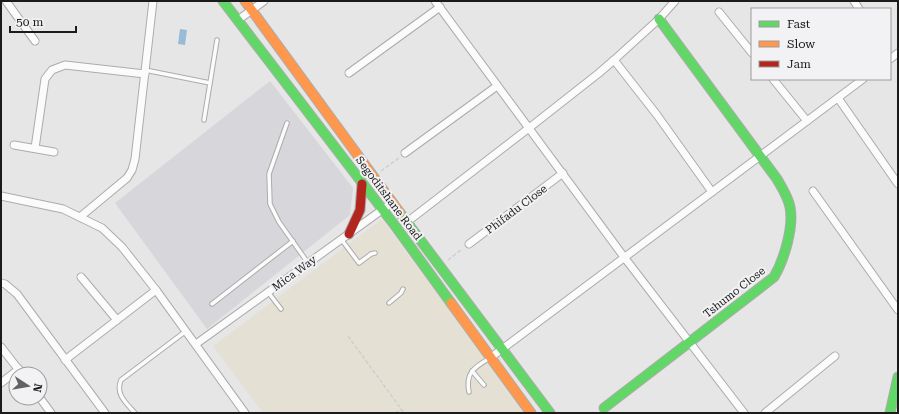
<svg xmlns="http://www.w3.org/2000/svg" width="899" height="414" font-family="'Roboto Serif',serif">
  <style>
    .commercial { fill: #e5e0d4 }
    .built { fill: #d6d6db }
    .water { fill: #97bbd8 }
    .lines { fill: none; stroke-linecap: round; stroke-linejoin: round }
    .lane-casing { stroke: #acacac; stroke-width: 5.5 }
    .street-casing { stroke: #acacac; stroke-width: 9 }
    .fast-casing { stroke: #acacac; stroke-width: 11 }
    .slow-casing { stroke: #acacac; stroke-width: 11 }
    .jam-casing { stroke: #acacac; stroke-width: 11 }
    .path { stroke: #cfcfcf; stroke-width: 1.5; stroke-dasharray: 4 2; stroke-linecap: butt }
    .lane { stroke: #fbfbfb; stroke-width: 3.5 }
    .street { stroke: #fbfbfb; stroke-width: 7 }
    .fast { stroke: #63d668; stroke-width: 9 }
    .slow { stroke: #ff974d; stroke-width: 9 }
    .jam { stroke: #b3261e; stroke-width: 9 }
    .labels { text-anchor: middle; stroke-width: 4; stroke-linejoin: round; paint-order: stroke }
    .street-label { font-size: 11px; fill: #1b1b1b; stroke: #f2f2f4 }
  </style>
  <rect width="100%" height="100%" fill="#e6e6e6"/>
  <polygon class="commercial" points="382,219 525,413 263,413 213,346"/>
  <polygon class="built" points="270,81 353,188 350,215 207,329 115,203"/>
  <polygon class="water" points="180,29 187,30 185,45 178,44"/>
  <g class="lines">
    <g class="lane-casing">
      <g id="lane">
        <polyline points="145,70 210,83"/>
        <polyline points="204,120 217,40"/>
        <polyline points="287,123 269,174 270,204 279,222 308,263"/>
        <polyline points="341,239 359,263 371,254 375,253"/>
        <polyline points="268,292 281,309"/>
        <polyline points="389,303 401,293 403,289"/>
        <polyline points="212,304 293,241"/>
        <polyline points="472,371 484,385"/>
        <path d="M 469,392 C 465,372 475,367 490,358"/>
        <path d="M 135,413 C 126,403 115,394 121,380 L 186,331"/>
      </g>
    </g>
    <g class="street-casing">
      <g id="street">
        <polyline points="6,1 35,41"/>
        <polyline points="435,1 624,257 744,413"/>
        <polyline points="854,1 859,9"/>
        <polyline points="719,12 752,53"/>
        <polyline points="238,20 264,1"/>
        <polyline points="890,59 898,53"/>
        <polyline points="614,60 659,19 675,1"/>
        <polyline points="349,73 440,7"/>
        <polyline points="773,79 807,121"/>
        <polyline points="838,98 898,184"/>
        <polyline points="14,145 54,152"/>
        <polyline points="35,148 45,79 52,70 65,65 145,74"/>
        <polyline points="405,153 497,86"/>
        <polyline points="813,191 898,310"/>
        <polyline points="1,196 63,209 102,228 122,247 156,290 245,413"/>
        <polyline points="80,217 127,178 132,170 135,159 153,1"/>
        <polyline points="407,222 529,128 599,73 614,60 657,115 712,192"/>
        <polyline points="469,244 563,173"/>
        <polyline points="81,277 117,320"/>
        <polyline points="1,283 5,284 17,294 105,413"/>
        <polyline points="196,344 393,202"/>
        <polyline points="1,347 22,374"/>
        <polyline points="490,358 863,79"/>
        <polyline points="65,360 156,290"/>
        <polyline points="1,383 19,369"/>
        <polyline points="40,398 51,413"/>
        <polyline points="765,413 835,356"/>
      </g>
    </g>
    <g class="fast-casing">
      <g id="fast">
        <polyline points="223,1 396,227 451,303"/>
        <polyline points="400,213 550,413"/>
        <path d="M 604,408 L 774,277 C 784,260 794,227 790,207 C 788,197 782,188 777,179 L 659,19"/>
        <polyline points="890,413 898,377"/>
      </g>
    </g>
    <g class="slow-casing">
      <g id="slow">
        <polyline points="245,1 400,213"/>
        <polyline points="451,303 531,413"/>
      </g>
    </g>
    <g class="jam-casing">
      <polyline id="jam" points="349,234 360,210 362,184"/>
    </g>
    <g class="path">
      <polyline points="381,171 399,158"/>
      <polyline points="448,260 462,249"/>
      <polyline points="348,336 404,413"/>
      <polyline points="395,413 401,409"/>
    </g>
    <use href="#lane" class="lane"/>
    <use href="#street" class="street"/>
    <use href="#fast" class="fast"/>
    <use href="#slow" class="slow"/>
    <use href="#jam" class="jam"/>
  </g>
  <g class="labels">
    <g class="street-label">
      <text transform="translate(389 198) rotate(53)" y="4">Segoditshane Road</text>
      <text transform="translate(516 209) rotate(-37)" y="4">Phifadu Close</text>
      <text transform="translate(294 273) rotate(-36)" y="4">Mica Way</text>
      <text transform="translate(734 292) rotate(-38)" y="4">Tshumo Close</text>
    </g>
  </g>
  <rect width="899" height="414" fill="none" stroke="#1b1b1b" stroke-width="4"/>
  <rect x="751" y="8" width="140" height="72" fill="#f2f2f4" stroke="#9c9c9d"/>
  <rect x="759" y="21" width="20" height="6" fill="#63d668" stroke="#9c9c9d"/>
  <text x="787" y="28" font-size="12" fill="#1b1b1b">Fast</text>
  <rect x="759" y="41" width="20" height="6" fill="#ff974d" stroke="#9c9c9d"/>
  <text x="787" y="48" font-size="12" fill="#1b1b1b">Slow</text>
  <rect x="759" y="61" width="20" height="6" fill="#b3261e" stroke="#9c9c9d"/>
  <text x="787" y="68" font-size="12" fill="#1b1b1b">Jam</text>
  <g transform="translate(28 386) rotate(102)"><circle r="19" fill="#f2f2f4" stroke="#9c9c9d"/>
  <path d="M0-3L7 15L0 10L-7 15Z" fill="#626262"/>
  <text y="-6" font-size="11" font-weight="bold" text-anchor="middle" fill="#1b1b1b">N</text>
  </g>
  <path d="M10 26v6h66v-6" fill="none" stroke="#1b1b1b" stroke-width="2"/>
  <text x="16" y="26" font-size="12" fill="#1b1b1b" stroke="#f2f2f4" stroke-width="3" paint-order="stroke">50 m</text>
</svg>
